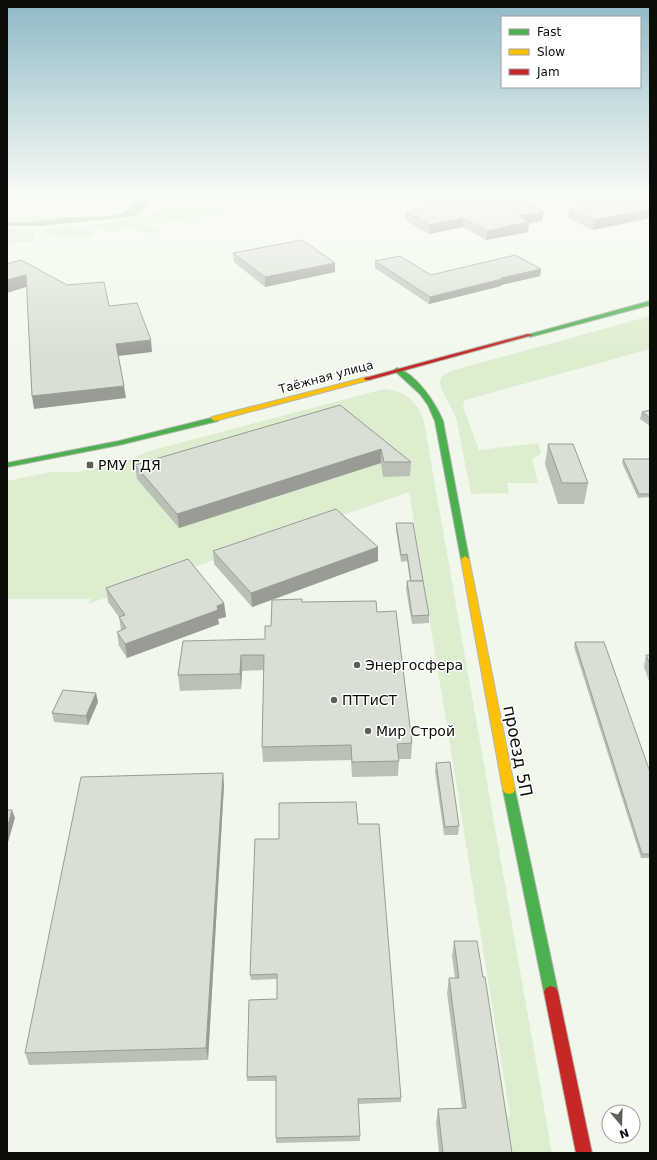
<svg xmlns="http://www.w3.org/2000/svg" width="657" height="1160" font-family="'DejaVu Sans',sans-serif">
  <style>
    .green { fill: #ddedd0 }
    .water { fill: #a9c192 }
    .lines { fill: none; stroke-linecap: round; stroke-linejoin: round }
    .fast-casing { stroke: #b3b8ae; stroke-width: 2 }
    .slow-casing { stroke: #b3b8ae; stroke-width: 2 }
    .jam-casing { stroke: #b3b8ae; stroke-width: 2 }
    .fast { fill: #4caf50; fill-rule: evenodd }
    .slow { fill: #ffc107; fill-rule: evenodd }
    .jam { fill: #c62828; fill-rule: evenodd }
    .wall { fill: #bbc0b6 }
    .shaded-wall { fill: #989c94 }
    .building { fill: #d9dfd4; stroke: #989c94 }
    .poi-dot { fill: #5b6057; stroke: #fff; stroke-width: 1.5 }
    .labels { text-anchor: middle; stroke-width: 3; stroke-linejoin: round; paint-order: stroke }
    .far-street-label { font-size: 12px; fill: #0a0e07; stroke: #fff }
    .poi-label { font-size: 14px; fill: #0a0e07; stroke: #fff; text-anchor: start }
    .near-street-label { font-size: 17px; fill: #0a0e07; stroke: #fff }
  </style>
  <rect width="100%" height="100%" fill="#f1f8eb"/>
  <g class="green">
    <path d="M 194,195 L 238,195 L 239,196 L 222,203 L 214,201 L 218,198 L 215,195 L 206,198 L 201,202 L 201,206 L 209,207 L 235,205 C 227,217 190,219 175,219 C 167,219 159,216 151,219 L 147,226 L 158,229 L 158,233 L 141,232 L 129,228 L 107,232 L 97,225 L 145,216 L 179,205 Z"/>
    <polygon points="256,195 275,195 270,198 269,202 265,205 237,211 238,207 256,198"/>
    <path d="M 7,216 C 29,218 51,215 73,218 C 51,221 29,223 7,222 Z"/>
    <path d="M 70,226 L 87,228 L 94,235 C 75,239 61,240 42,233 L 47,229 Z"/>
    <polygon points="7,228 33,231 33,241 7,244"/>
    <polygon points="650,316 650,349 465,400 463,407 479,450 538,443 541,453 532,460 538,483 507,483 509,493 471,494 456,417 441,388 440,382 442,376 451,371"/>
    <path d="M 384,389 C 405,391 418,401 424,422 L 552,1153 L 506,1153 L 501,1121 L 510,1116 L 409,492 L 88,604 L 91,599 L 7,599 L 7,481 L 51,472 L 77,472 L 122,463 L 149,451 Z"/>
  </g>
  <path class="water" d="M 134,195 L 154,195 L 147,208 L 136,216 L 42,226 L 7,226 L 7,222 C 30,224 52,219 74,217 C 90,216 109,219 123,212 C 131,208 132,203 134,195 Z"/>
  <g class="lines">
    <g class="fast-casing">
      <g id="fast">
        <polygon points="650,301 650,305 530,337 527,335"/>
        <path d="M 397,368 C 417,375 435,402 443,421 L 469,559 L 468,561 L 465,562 L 461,559 L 435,421 L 428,405 L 420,394 L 395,371 L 394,370 Z"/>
        <polygon points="215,417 219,419 218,421 119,445 7,467 7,463 119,441"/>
        <polygon points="509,786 513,787 515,790 558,992 556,996 551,998 546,996 544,992 503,790 505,787"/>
      </g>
    </g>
    <g class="slow-casing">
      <g id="slow">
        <polygon points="367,377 369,378 369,380 215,421 211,419 212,417"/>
        <polygon points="465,556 469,559 515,790 513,793 509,794 505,793 503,790 461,559"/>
      </g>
    </g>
    <g class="jam-casing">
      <g id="jam">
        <polygon points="528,334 533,335 369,380 365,380 364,379 365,378"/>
        <polygon points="551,986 556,988 558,992 592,1153 576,1153 544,992 546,988"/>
      </g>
    </g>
    <use href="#fast" class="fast"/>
    <use href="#slow" class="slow"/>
    <use href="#jam" class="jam"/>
  </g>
  <g class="wall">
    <polygon points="418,195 458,195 468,200 492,196 491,195 542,195 519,199 544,211 542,221 529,223 528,232 486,240 463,227 429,234 405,220 405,211 430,206 418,200"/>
    <polygon points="563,195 640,195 650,199 650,218 593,230 568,218 569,209 586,205"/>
    <polygon points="233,253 335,272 265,287 234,262"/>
    <polygon points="375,261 431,275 541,269 540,276 501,285 501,286 429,304 375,268"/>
    <polygon points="340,405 411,462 410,476 383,477 381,463 179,528 137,479 135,465"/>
    <polygon points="650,410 650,426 640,419 642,412"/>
    <polygon points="548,444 588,483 584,504 558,504 545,464"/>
    <polygon points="623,459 650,459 650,497 638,498 622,463"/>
    <polygon points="396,523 429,615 429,623 412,624 406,589 407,581 410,581 407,561 401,562 396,530"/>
    <polygon points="213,551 378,561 272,600 302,602 377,612 412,743 411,759 399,759 398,776 352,777 351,760 263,762 262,747 264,670 242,671 241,689 180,691 178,675 265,639 271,626 272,600 252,607 214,564"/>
    <polygon points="106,588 224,603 226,617 218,619 219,624 127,658 119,646 117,632 121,630 119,617 108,602"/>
    <polygon points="575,642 650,772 650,858 641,858 574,647"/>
    <polygon points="646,655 650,655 650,684 644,667"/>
    <polygon points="96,693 98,702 88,725 54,722 52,713"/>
    <polygon points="436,763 459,826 458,835 444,835 435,771"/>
    <polygon points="224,785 208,1060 29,1065 25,1053"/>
    <polygon points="358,824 401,1098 401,1102 358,1104 360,1141 276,1143 276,1081 247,1081 247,1077 277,999 277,979 251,980 250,975 279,839"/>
    <polygon points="454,941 483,977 512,1153 439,1153 436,1123 438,1109 462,1108 447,993 449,978 455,978 452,956"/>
  </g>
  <g class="shaded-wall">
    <polygon points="506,195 542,195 506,202"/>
    <polygon points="650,209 650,218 593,230 595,220"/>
    <polygon points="544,211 542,221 529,223 528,232 486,240 487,231 518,216"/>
    <polygon points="463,218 463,227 429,234 429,225"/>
    <polygon points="335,263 335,272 265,287 265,277"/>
    <polygon points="541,269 540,276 501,285 501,286 429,304 430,297 501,278"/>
    <polygon points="26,275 29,286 7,293 7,280"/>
    <polygon points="151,340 152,352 118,356 116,344"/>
    <polygon points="124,386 126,398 34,409 32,396"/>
    <polygon points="381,449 381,463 179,528 177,514"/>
    <polygon points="378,547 378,561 252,607 251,593"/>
    <polygon points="224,603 226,617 218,619 219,624 127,658 125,644"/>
    <polygon points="241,655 242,671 241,689 240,674"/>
    <polygon points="96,693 98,702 88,725 86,716"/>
    <polygon points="223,773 224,785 208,1060 206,1048"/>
    <polygon points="12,810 15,818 7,846 7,829"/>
  </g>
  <g class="building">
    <polygon points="426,195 458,195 468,200 496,195 510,195 544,211 518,216 529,222 487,231 463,218 429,225 405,211 442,204"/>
    <polygon points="584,195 640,195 650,199 650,209 595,220 569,209 600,202"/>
    <polygon points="302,240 335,263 265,277 233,253"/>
    <polygon points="515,255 541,269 501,278 502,279 430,297 375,261 400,256 431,275"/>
    <polygon points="21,260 67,285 104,282 109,306 137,303 151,340 116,344 124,386 32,396 26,275 7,280 7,264"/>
    <polygon points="340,405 411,462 384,462 381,449 177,514 135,465"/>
    <polygon points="650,410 650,418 642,412"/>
    <polygon points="548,444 573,444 588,483 562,483"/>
    <polygon points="623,459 650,459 650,494 639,494"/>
    <polygon points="336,509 378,547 251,593 213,551"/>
    <polygon points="396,523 413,523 423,581 411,581 407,554 401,555"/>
    <polygon points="188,559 224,603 217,606 218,610 125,644 117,632 126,628 119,617 125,615 106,588"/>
    <polygon points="407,581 423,581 429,615 412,616"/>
    <polygon points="302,599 302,602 376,601 377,612 396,611 412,743 397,744 399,761 352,762 351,745 262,747 264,655 241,655 240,674 178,675 183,641 265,639 265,626 271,626 272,600"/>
    <polygon points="575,642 604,642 650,772 650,854 642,854"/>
    <polygon points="646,655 650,655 650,664"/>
    <polygon points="63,690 96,693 86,716 52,713"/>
    <polygon points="450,762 459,826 445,827 436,763"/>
    <polygon points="223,773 206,1048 25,1053 81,777"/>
    <polygon points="356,802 358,824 379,824 401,1098 358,1099 360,1136 276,1138 276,1076 247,1077 249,1000 277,999 277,974 250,975 255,839 279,839 279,803"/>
    <polygon points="7,810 12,810 7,829"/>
    <polygon points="454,941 477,941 483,977 485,977 512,1153 443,1153 438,1109 466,1108 449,978 459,978"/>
  </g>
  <linearGradient id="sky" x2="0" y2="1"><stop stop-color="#8fb9c6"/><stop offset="0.55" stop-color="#f9fcf6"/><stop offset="1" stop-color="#f9fcf6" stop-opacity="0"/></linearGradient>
  <rect width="657" height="357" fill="url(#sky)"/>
  <g class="poi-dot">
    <rect x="86" y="461" width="8" height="8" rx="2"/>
    <circle cx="357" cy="665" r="4"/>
    <circle cx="334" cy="700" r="4"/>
    <circle cx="368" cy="731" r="4"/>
  </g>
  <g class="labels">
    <g class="far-street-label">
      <text transform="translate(326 377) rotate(-15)" y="4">Таёжная улица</text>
    </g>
    <g class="poi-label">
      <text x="98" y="470">РМУ ГДЯ</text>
      <text x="365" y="670">Энергосфера</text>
      <text x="342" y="705">ПТТиСТ</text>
      <text x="376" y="736">Мир Строй</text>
    </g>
    <g class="near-street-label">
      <text transform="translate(518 751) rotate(79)" y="6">проезд 5П</text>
    </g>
  </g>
  <rect width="657" height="1160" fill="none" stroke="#0a0e07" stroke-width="16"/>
  <rect x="501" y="16" width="140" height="72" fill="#ffffff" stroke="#9d9f9c"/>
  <rect x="509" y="29" width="20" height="6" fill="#4caf50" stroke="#9d9f9c"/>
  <text x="537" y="36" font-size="12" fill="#0a0e07">Fast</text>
  <rect x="509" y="49" width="20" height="6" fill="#ffc107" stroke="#9d9f9c"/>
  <text x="537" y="56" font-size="12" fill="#0a0e07">Slow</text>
  <rect x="509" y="69" width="20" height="6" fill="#c62828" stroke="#9d9f9c"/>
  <text x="537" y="76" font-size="12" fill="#0a0e07">Jam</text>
  <g transform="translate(621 1124) rotate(161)"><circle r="19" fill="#ffffff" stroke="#9d9f9c"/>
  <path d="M0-3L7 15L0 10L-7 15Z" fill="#5b6057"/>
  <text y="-6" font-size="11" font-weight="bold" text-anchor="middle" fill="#0a0e07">N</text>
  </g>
</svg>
